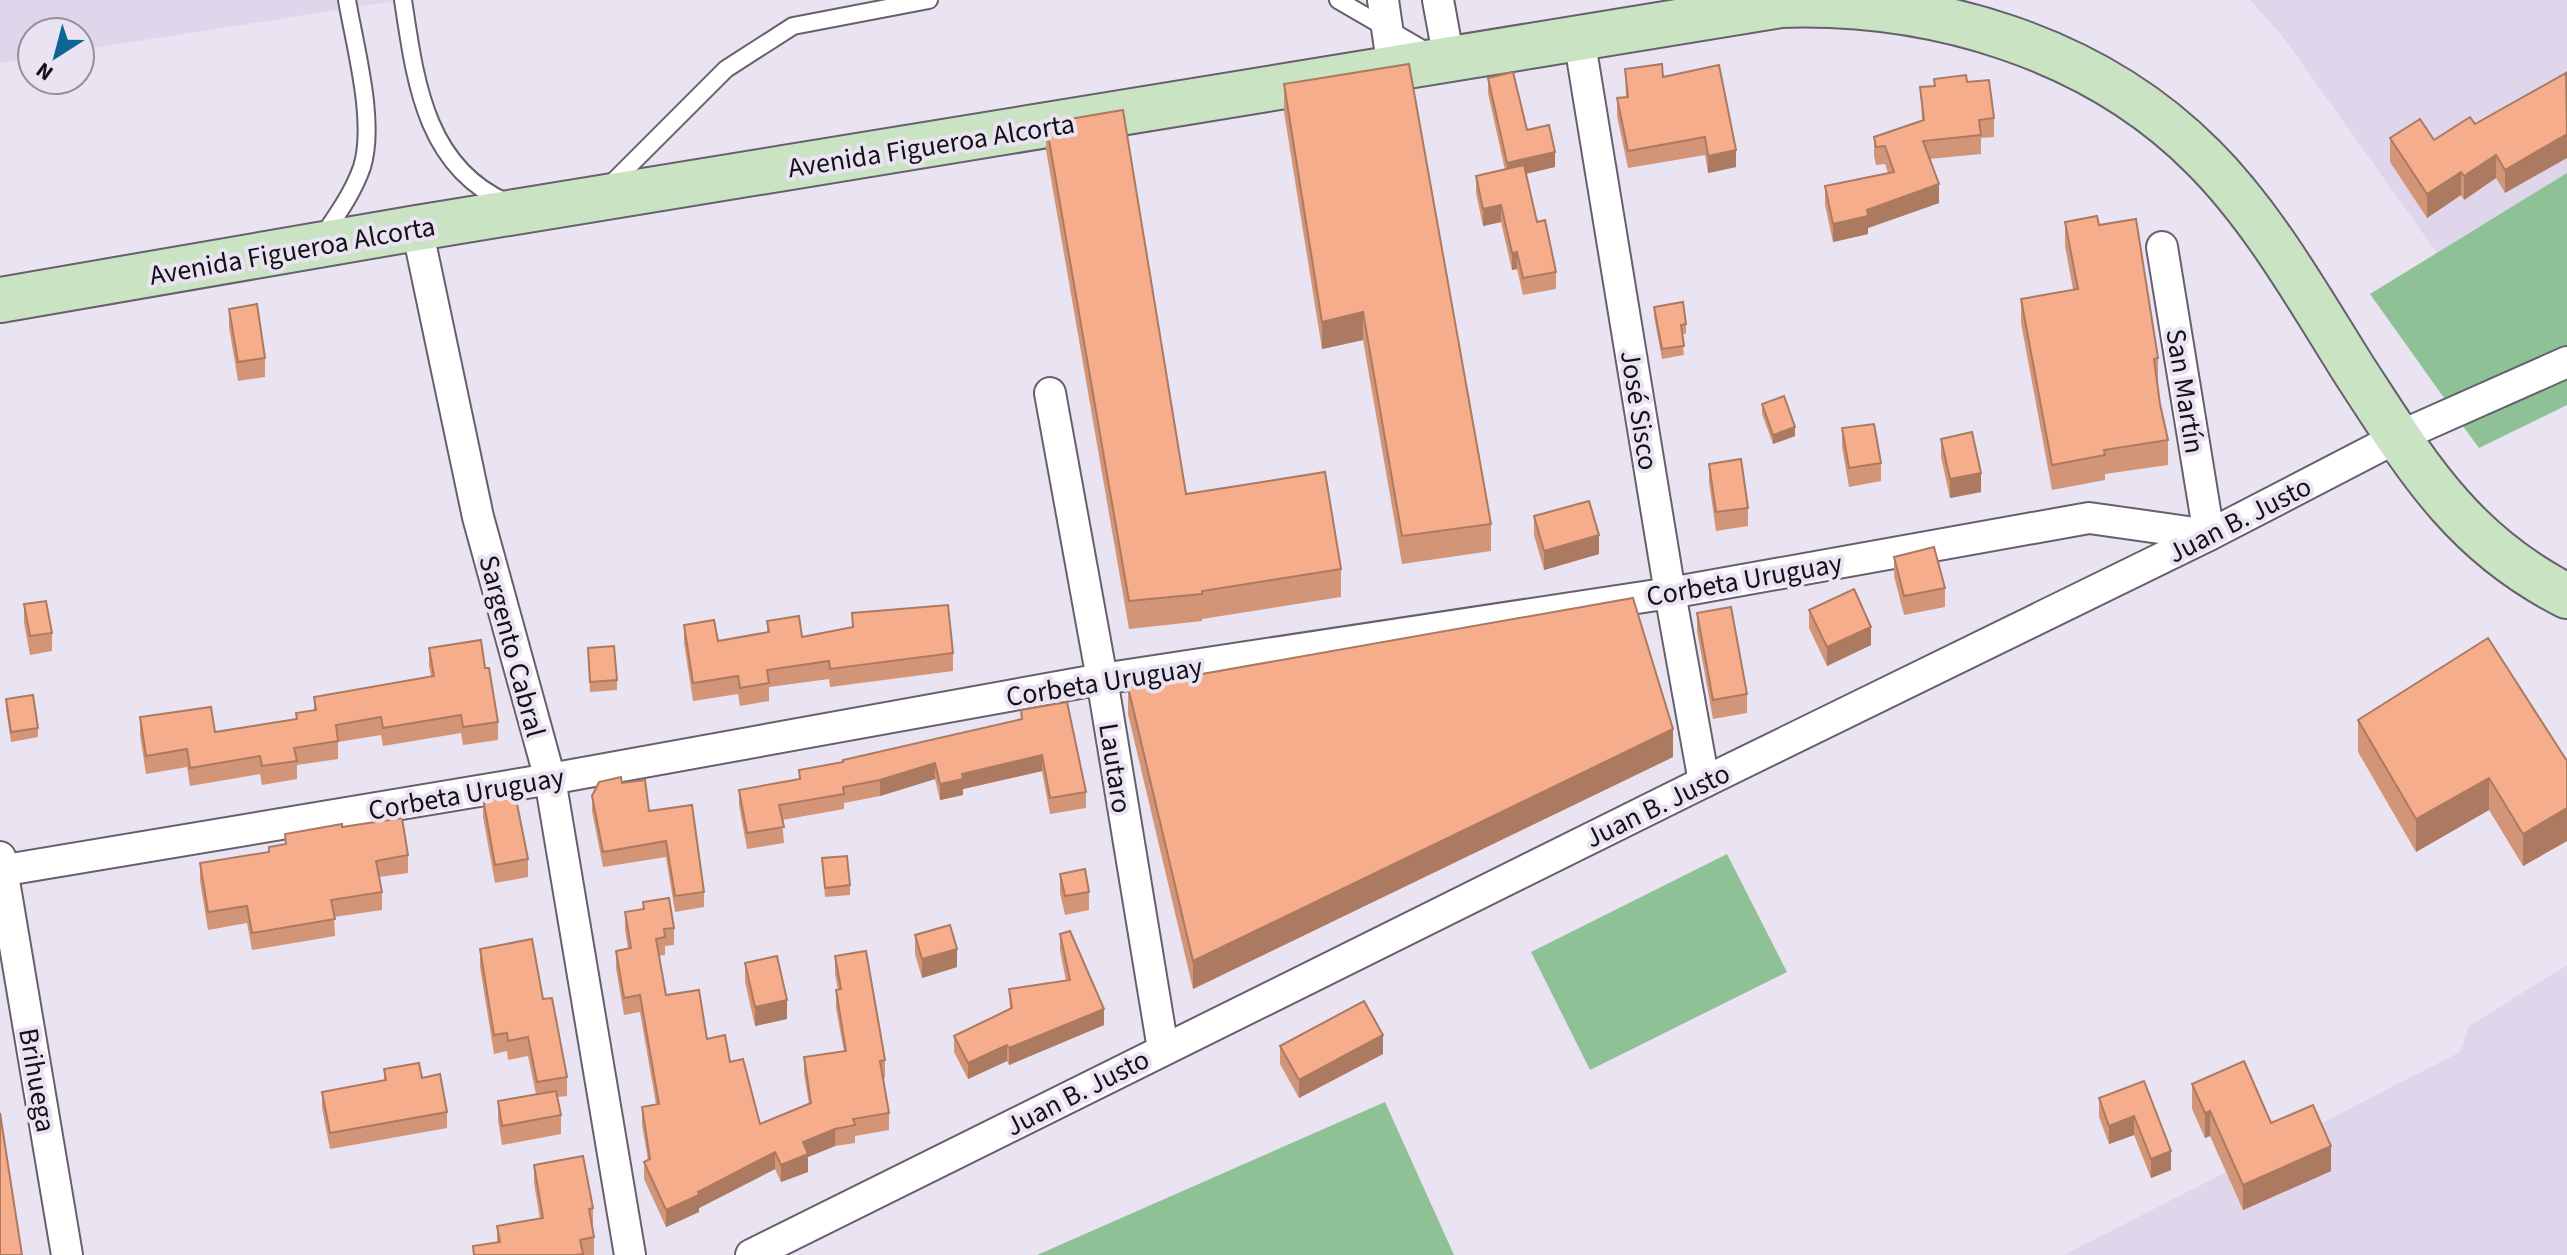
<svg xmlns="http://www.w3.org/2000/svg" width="2567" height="1255" font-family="'Source Sans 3',sans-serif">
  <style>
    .built { fill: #e0d6ec }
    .green { fill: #8ec296 }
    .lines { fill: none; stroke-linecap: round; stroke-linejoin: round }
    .service-casing { stroke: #66606d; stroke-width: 20 }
    .minor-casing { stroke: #66606d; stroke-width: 34 }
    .secondary-casing { stroke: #66606d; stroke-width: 48 }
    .service { stroke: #fff; stroke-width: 16 }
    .minor { stroke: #fff; stroke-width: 30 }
    .secondary { stroke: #c9e3c3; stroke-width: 44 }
    .wall { fill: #d39578 }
    .shaded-wall { fill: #ac7961 }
    .building { fill: #f5ad8b; stroke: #ac7961; stroke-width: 2 }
    .labels { text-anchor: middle; stroke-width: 8; stroke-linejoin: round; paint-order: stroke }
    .street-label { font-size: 28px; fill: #131116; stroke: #eae3f2 }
  </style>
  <rect width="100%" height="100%" fill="#eae3f2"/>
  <g class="built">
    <polygon points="0,0 402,0 80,50 80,32 32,32 32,58 0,63"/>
    <polygon points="2250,0 2567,0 2567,173 2437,253 2283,37"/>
    <polygon points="2567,965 2567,1255 2064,1255 2460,1052 2469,1026"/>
  </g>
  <g class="green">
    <polygon points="2567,173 2567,346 2447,402 2370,294"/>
    <polygon points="2567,374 2567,405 2479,448 2460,422"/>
    <polygon points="1727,854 1787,972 1590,1070 1531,952"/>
    <polygon points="1385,1102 1454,1255 1037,1255"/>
  </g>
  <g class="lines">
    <g class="service-casing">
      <g id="service">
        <path d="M 403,0 C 415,78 424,167 508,203"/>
        <polyline points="1338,0 1431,54"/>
        <polyline points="607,188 726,69 793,26 929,0"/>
        <path d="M 322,237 C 337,215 353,193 362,167 C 376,122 355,47 347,0"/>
      </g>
    </g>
    <g class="minor-casing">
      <g id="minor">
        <polyline points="1383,0 1393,69"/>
        <polyline points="1438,0 1449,60"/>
        <polyline points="1579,38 1670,593 1704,782"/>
        <polyline points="417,228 478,517 550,779 630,1255"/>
        <polyline points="1050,393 1102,679 1163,1049"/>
        <polyline points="0,857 67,1255"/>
        <polyline points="0,871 550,779 1102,679 1670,593 2089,518 2209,535 2162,247"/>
        <polyline points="751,1255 1704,782 2209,535 2398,437 2567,362"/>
      </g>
    </g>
    <g class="secondary-casing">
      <path id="secondary" d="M 0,300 L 417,228 L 1781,5 C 1933,0 2094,47 2203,157 C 2264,218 2308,297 2354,370 C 2416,465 2462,543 2567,596"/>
    </g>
    <use href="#service" class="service"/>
    <use href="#minor" class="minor"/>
    <use href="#secondary" class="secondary"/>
  </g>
  <g class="wall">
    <polygon points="1625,69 1663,77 1736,167 1708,173 1705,155 1628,168 1617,116 1617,98 1626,97"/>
    <polygon points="2566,73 2505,193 2496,178 2464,200 2461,195 2427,218 2390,162 2390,138 2434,140 2475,124"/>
    <polygon points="1488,78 1555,167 1526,174 1537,222 1556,272 1556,289 1523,295 1517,269 1512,270 1501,222 1483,226 1476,193 1476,176 1505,170 1488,93"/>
    <polygon points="1967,82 1994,118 1994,137 1981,138 1981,154 1930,159 1939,203 1868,228 1868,234 1833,242 1825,205 1825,186 1888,173 1885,164 1876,165 1874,156 1874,137 1922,120 1920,87"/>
    <polygon points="1284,84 1491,524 1491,551 1402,564 1363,340 1322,349 1284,112"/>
    <polygon points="1046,123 1186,494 1341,569 1341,597 1202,619 1202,621 1129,629 1046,150"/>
    <polygon points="2065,222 2099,225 2158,358 2158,383 2160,404 2168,440 2168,465 2105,474 2105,480 2052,490 2021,323 2021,299 2073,289 2065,246"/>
    <polygon points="1654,307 1686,324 1686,334 1682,334 1684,355 1662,359 1654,316"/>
    <polygon points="229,309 265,358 265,377 238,381 229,327"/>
    <polygon points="1762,404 1795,436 1773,444 1762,414"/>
    <polygon points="1842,428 1881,463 1881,481 1849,487 1842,447"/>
    <polygon points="1941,439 1981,492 1950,498 1941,457"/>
    <polygon points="1709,464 1748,508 1748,526 1716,531 1709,482"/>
    <polygon points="1534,516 1599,554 1544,570 1534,535"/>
    <polygon points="1894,557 1945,588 1945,607 1904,615 1894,576"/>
    <polygon points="24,604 52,633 52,651 30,655 24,623"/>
    <polygon points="1809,610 1871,645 1827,666 1809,628"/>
    <polygon points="852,613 953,653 953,671 830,687 829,679 769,687 769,701 740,706 738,694 693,701 684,643 684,625 718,641 767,633 767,621 802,637 852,627"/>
    <polygon points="1697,613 1747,694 1747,713 1713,719 1697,631"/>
    <polygon points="429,648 485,668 498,722 498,740 463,745 461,733 383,746 381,735 338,742 338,759 297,765 297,779 262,785 260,774 190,786 187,767 146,774 140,735 140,717 215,732 296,719 296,713 314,710 314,697 431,676 429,666"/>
    <polygon points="588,648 617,680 617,690 590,692"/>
    <polygon points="1128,687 1673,757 1193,989 1128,714"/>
    <polygon points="6,699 38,728 38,737 11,742 6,708"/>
    <polygon points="1021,710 1086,792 1086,808 1050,814 1042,771 963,789 963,795 940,800 935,779 880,796 844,803 844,809 782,820 784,843 747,849 739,805 739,790 799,779 799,770 843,762 1021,720"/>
    <polygon points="2358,720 2567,761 2567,841 2523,866 2489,810 2416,852 2358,752"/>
    <polygon points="622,783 649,811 704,892 704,907 675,912 666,857 603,867 592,811 592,796"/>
    <polygon points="483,798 528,859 528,877 495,883 483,817"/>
    <polygon points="342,827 408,855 408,873 379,877 382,892 382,910 334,917 335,936 252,950 247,923 208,930 200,881 200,863 269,852 269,847 285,845 285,834"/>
    <polygon points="822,858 850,885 850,895 825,897"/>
    <polygon points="1060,874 1089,892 1089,910 1065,915 1060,893"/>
    <polygon points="643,902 674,928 674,945 665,946 665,955 659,956 666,995 730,1062 760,1124 809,1104 804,1074 804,1057 844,1052 836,1008 836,990 838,990 835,974 835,956 885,1060 885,1078 883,1078 889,1113 889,1130 855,1136 855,1143 835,1146 808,1157 808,1172 781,1182 775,1169 699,1208 699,1212 666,1227 644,1179 644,1162 648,1160 642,1125 642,1107 656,1104 640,1012 624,1015 616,968 616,951 628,949 625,929 625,912 643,909"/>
    <polygon points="1060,934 1104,1025 1009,1065 1007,1061 968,1079 954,1052 954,1036 1010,1009 1009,989 1066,981 1060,950"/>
    <polygon points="915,935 957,967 922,978 915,954"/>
    <polygon points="480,949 543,999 567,1077 567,1096 557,1097 561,1115 561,1134 502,1145 498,1120 498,1101 536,1094 528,1056 508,1060 507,1051 494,1054 480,967"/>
    <polygon points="745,963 787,1019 755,1026 745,982"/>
    <polygon points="1280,1046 1383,1054 1299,1098 1280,1064"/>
    <polygon points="384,1069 422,1078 447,1112 447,1128 330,1149 322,1108 322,1092 384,1081"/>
    <polygon points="2144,1081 2171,1170 2151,1178 2134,1135 2109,1144 2099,1117 2099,1098"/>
    <polygon points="2192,1084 2271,1123 2331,1171 2243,1210 2210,1136 2205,1138 2192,1109"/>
    <polygon points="534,1165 593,1208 593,1226 592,1226 594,1237 594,1255 473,1255 473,1246 497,1242 497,1226 540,1219 534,1183"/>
  </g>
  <g class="shaded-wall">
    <polygon points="2567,134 2567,158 2505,193 2505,170"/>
    <polygon points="1736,150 1736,167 1708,173 1708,156"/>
    <polygon points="1555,152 1555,167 1507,178 1507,163"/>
    <polygon points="2496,155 2496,178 2464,200 2464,176"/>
    <polygon points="2461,172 2461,195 2427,218 2427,194"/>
    <polygon points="1939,184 1939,203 1868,228 1868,234 1833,242 1833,224"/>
    <polygon points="1501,205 1501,222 1483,226 1483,209"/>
    <polygon points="1517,252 1517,269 1512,270 1512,253"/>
    <polygon points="1363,312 1363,340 1322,349 1322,322"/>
    <polygon points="1795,427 1795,436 1773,444 1773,435"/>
    <polygon points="1981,473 1981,492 1950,498 1950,479"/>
    <polygon points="1599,535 1599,554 1544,570 1544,551"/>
    <polygon points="1871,627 1871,645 1827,666 1827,647"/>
    <polygon points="1673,729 1673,757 1193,989 1193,961"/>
    <polygon points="1042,755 1042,771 963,789 963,795 940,800 940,784 962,774"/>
    <polygon points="935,763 935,779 880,796 880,780"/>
    <polygon points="2489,778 2489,810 2416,852 2416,819"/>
    <polygon points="2567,808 2567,841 2523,866 2523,834"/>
    <polygon points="957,949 957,967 922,978 922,959"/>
    <polygon points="787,1000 787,1019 755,1026 755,1007"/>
    <polygon points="1104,1009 1104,1025 1009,1065 1009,1048"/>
    <polygon points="1383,1035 1383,1054 1299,1098 1299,1080"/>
    <polygon points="1007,1045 1007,1061 968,1079 968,1063"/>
    <polygon points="2210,1111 2210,1136 2205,1138 2205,1113"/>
    <polygon points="2134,1116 2134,1135 2109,1144 2109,1126"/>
    <polygon points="835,1129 835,1146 808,1157 808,1172 781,1182 781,1165 803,1142"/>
    <polygon points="2331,1146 2331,1171 2243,1210 2243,1185"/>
    <polygon points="2171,1151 2171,1170 2151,1178 2151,1159"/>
    <polygon points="775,1152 775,1169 699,1208 699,1212 666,1227 666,1210"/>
  </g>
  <g class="building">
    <polygon points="1409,64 1491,524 1402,536 1363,312 1322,322 1284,84"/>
    <polygon points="1662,64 1663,77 1719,65 1736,150 1708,156 1705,137 1628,151 1617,98 1628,97 1625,69"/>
    <polygon points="1513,72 1527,130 1549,125 1555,152 1507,163 1488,78"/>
    <polygon points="2566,73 2567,134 2505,170 2496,155 2464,176 2461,172 2427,194 2390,138 2420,119 2434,140 2470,117 2475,124"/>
    <polygon points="1966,75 1967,82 1989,80 1994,118 1979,120 1981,135 1923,141 1939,184 1867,210 1868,216 1833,224 1825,186 1894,172 1885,146 1876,147 1874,137 1924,120 1920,87 1935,86 1934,79"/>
    <polygon points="1123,110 1186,494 1325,472 1341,569 1202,591 1202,594 1129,601 1046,123"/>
    <polygon points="1524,165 1537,222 1545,220 1556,272 1523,278 1517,252 1512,253 1501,205 1483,209 1476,176"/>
    <polygon points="2097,216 2099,225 2136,219 2158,358 2154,359 2160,404 2168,440 2104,450 2105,455 2052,465 2021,299 2078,289 2065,222"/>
    <polygon points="1683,302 1686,324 1681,325 1684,346 1662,349 1654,307"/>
    <polygon points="257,304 265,358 238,362 229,309"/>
    <polygon points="1784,396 1795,427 1773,435 1762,404"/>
    <polygon points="1874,424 1881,463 1849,468 1842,428"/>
    <polygon points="1972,432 1981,473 1950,479 1941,439"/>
    <polygon points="1741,459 1748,508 1716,512 1709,464"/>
    <polygon points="1589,501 1599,535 1544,551 1534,516"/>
    <polygon points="1934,547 1945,588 1904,596 1894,557"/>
    <polygon points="1854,589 1871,627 1827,647 1809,610"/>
    <polygon points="1633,598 1673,729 1193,961 1128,687"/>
    <polygon points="46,601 52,633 30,636 24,604"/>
    <polygon points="948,605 953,653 830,669 829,661 767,670 769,683 740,688 738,676 693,683 684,625 714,620 718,641 769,632 767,621 799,616 802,637 853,627 852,613"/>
    <polygon points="1731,607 1747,694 1713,700 1697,613"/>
    <polygon points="2488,638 2567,761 2567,808 2523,834 2489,778 2416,819 2358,720"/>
    <polygon points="481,640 485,668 489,668 498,722 463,727 461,715 383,728 381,717 336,725 338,741 294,748 297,761 262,766 260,756 190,768 187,749 146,756 140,717 211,707 215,732 297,719 296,713 316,710 314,697 434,676 429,648"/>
    <polygon points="614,646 617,680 590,682 588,648"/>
    <polygon points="33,695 38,728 11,732 6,699"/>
    <polygon points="1067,702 1086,792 1050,798 1042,755 962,774 963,779 940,784 935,763 880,780 843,787 844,794 779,805 784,827 747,833 739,790 800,779 799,770 843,762 843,760 1022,719 1021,710"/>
    <polygon points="621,777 622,783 645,780 649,811 692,805 704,892 675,896 666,841 603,852 592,796 599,782"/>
    <polygon points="503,795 512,797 517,804 528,859 495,865 483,798"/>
    <polygon points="402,818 408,855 376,861 382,892 331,900 335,919 252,933 247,906 208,912 200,863 269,852 269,847 286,844 285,834 342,824 342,827"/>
    <polygon points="847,856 850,885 825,888 822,858"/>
    <polygon points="1085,869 1089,892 1065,896 1060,874"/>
    <polygon points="669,898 674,928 664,929 665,937 656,939 666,995 699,990 707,1039 725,1035 730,1062 743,1059 760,1124 811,1103 804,1057 846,1051 836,990 841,989 835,956 866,951 885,1060 880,1061 889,1113 853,1119 855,1125 835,1129 803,1142 808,1154 781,1165 775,1152 698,1192 699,1195 666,1210 644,1162 650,1159 642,1107 659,1104 640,995 624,998 616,951 631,948 625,912 644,909 643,902"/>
    <polygon points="950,925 957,949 922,959 915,935"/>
    <polygon points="1070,931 1104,1009 1009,1048 1007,1045 968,1063 954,1036 1012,1008 1009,989 1070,980 1060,934"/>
    <polygon points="532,939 543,999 552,998 567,1077 537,1082 528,1037 508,1041 507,1033 494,1035 480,949"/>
    <polygon points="777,956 787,1000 755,1007 745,963"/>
    <polygon points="1364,1001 1383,1035 1299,1080 1280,1046"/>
    <polygon points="2244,1061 2271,1123 2313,1105 2331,1146 2243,1185 2210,1111 2205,1113 2192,1084"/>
    <polygon points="419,1063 422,1078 440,1074 447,1112 330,1133 322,1092 386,1080 384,1069"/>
    <polygon points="2144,1081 2171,1151 2151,1159 2134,1116 2109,1126 2099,1098"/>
    <polygon points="556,1091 561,1115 502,1126 498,1101"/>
    <polygon points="0,1113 22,1255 0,1255"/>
    <polygon points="583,1156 593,1208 589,1209 594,1237 580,1240 583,1254 575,1255 474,1255 473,1246 500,1242 497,1226 543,1218 534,1165"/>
  </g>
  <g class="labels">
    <g class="street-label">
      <text transform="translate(931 145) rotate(-9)" y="10">Avenida Figueroa Alcorta</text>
      <text transform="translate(292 250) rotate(-10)" y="10">Avenida Figueroa Alcorta</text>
      <text transform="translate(2186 391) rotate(81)" y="10">San Martín</text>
      <text transform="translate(1640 410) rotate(81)" y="10">José Sisco</text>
      <text transform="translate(2239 519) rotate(-27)" y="10">Juan B. Justo</text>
      <text transform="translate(1744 579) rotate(-10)" y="10">Corbeta Uruguay</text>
      <text transform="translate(513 646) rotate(75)" y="10">Sargento Cabral</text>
      <text transform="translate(1104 681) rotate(-9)" y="10">Corbeta Uruguay</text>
      <text transform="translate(1116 768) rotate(81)" y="10">Lautaro</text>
      <text transform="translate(466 793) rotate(-10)" y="10">Corbeta Uruguay</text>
      <text transform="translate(1657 805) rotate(-26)" y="10">Juan B. Justo</text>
      <text transform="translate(38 1080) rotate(80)" y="10">Brihuega</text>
      <text transform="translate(1077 1092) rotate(-27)" y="10">Juan B. Justo</text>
    </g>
  </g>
  <g transform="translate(56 56) rotate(216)"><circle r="38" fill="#eae3f2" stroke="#948f9a" stroke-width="2"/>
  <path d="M0-6L14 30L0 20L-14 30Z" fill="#0c6596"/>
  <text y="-12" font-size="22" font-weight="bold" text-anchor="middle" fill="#131116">N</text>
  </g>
</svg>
